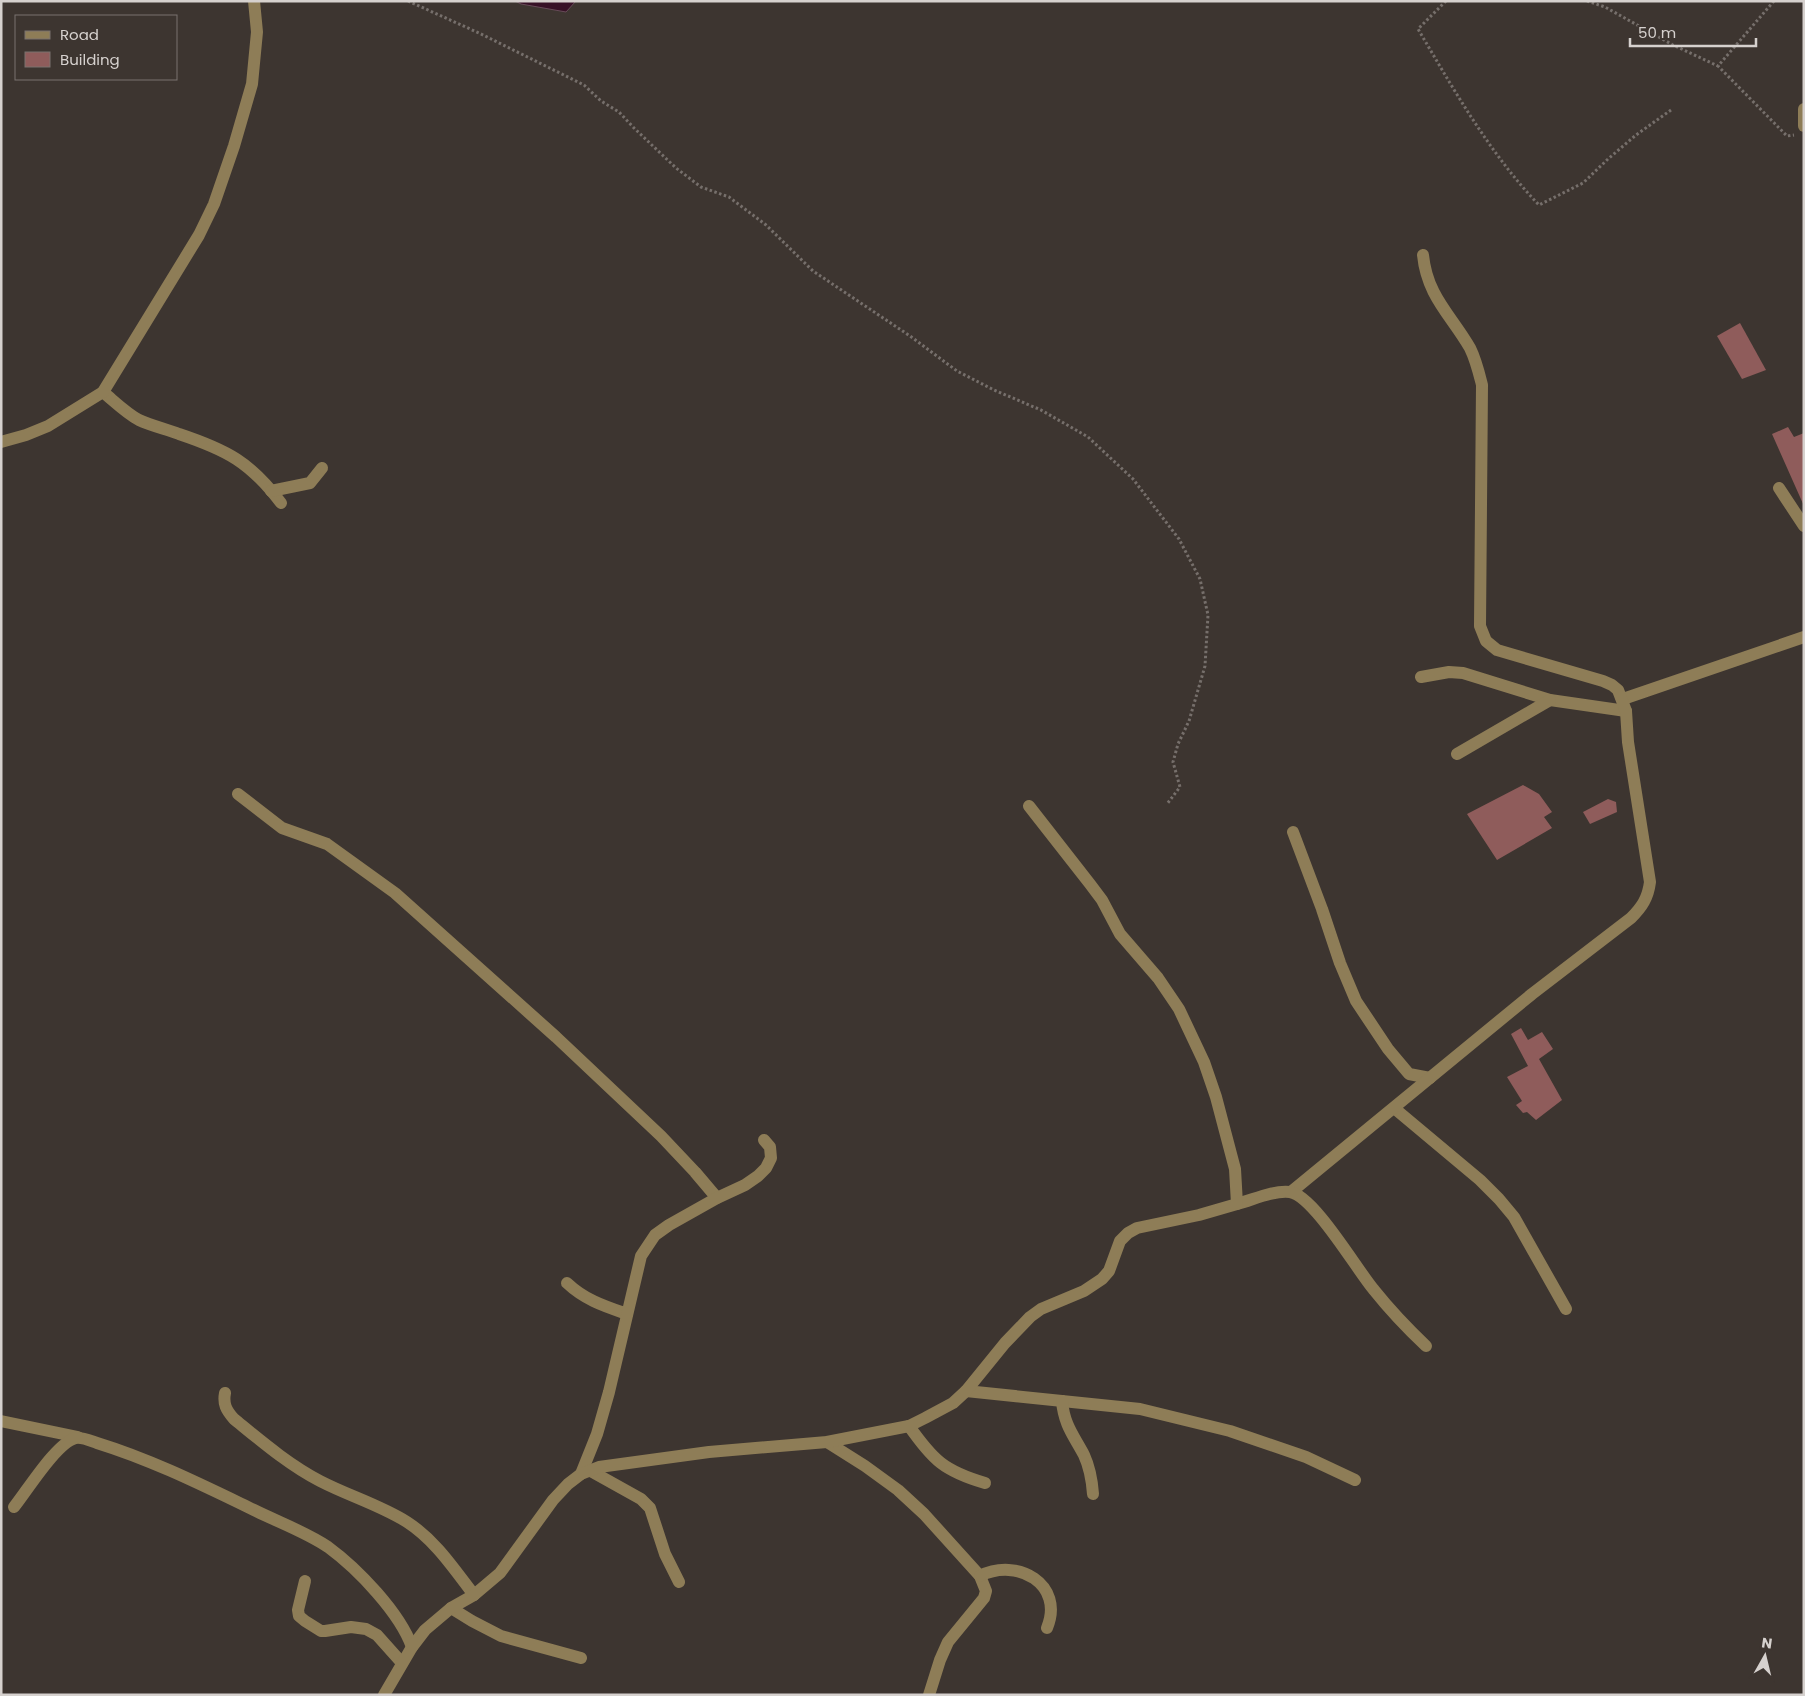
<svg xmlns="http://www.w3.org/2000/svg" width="1805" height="1696" viewBox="0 0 1805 1696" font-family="Poppins,sans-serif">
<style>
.water{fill:#371126;stroke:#674b58}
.building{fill:#8f5c5b}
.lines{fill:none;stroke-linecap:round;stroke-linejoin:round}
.path{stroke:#766f6b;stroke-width:3;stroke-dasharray:2.5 2.5;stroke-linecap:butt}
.minor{stroke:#8e7d57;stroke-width:12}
</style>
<rect width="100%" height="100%" fill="#3d3530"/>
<polygon class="water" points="515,1 576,1 566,12 521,4"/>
<g class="building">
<polygon points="1740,323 1766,370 1742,379 1717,336"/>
<polygon points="1788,427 1794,437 1804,433 1804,506 1772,434"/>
<polygon points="1523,785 1539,794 1552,812 1544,817 1552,828 1497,860 1467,814"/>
<polygon points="1608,799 1616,802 1617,812 1590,824 1583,812"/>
<polygon points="1521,1028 1528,1040 1542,1032 1553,1049 1539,1059 1562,1100 1536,1120 1527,1112 1523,1113 1516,1105 1522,1101 1507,1077 1528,1066 1511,1034"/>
</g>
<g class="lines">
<g class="path">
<polyline points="408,1 479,33 584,85 601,101 619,112 634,128 676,168 701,187 729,197 766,225 813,271 910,336 957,371 994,390 1041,410 1088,437 1133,479 1179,539 1200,579 1208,615 1205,666 1189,721 1178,744 1173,762 1180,787 1167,804"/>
<path d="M1446 1 1418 29C1454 90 1490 154 1539 205L1583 183 1608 159 1636 135 1671 110"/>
<polyline points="1587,1 1605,7 1673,45 1718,66"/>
<polyline points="1774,1 1718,66 1787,136 1794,135"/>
</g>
<g class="minor">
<polyline points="1804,109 1804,126"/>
<path d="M103 392C114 401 126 413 139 420 152 426 166 429 179 434 227 450 250 462 281 503"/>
<polyline points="1,442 26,435 48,426 103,392 199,235 214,204 234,146 252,84 257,32 254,1"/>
<polyline points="1779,488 1804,526"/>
<polyline points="271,491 310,483 322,468"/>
<polyline points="1421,677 1449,672 1463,673 1550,700 1626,711"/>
<polyline points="1623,699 1804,637"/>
<polyline points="1457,754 1550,700"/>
<polyline points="238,794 282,828 327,844 395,893 556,1037 661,1136 695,1172 717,1198"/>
<polyline points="1293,832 1322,909 1340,963 1356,1001 1388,1049 1409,1074 1430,1078"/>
<polyline points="1394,1108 1480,1180 1499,1199 1514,1217 1566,1309"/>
<path d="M1291 1192 1532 994 1631 918C1642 907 1648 898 1650 882L1628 742 1626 711 1618 690 1612 685 1603 681 1497 650 1486 641 1480 626 1482 385C1479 373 1476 360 1470 348 1451 315 1427 296 1423 255"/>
<path d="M1237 1204C1253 1200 1273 1190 1290 1192 1314 1196 1357 1270 1374 1290 1390 1310 1407 1328 1426 1346"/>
<path d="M567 1283C585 1300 604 1306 627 1314"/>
<polyline points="966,1391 1140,1409 1230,1431 1306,1457 1355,1480"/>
<path d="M225 1393C223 1404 226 1410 234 1419 261 1441 289 1465 320 1481 349 1496 380 1505 407 1522 435 1540 454 1569 474 1595"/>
<path d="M1062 1401C1064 1425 1074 1436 1084 1455 1090 1468 1092 1480 1093 1494"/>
<polyline points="1,1421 78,1437"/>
<path d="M909 1426C933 1460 944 1471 985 1483"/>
<polyline points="827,1442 865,1466 898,1490 924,1514 980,1576 986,1591 984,1598 948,1642 940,1660 929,1695"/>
<polyline points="589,1470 641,1499 650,1508 665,1554 679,1582"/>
<polyline points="581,1474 597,1434 609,1392 641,1256 655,1235 669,1225 717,1198 745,1185 758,1176 766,1168 771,1158 770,1147 764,1140"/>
<path d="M14 1507C27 1491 57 1442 76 1438 82 1437 91 1441 97 1443 152 1460 202 1485 254 1510 278 1522 306 1532 328 1547 358 1569 400 1613 412 1647"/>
<path d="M980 1576C1017 1557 1065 1584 1047 1628"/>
<polyline points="305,1581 298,1610 299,1616 305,1621 321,1631 325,1631 351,1627 366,1629 377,1635 402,1663"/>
<polyline points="451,1608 472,1621 501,1636 581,1658"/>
<polyline points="384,1695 412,1647 425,1630 451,1608 474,1595 500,1573 553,1500 568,1484 581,1474 599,1467 709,1452 827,1442 909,1426 925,1418 953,1403 966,1391 1005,1343 1030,1317 1041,1309 1084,1291 1102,1279 1109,1271 1120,1241 1128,1233 1137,1228 1199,1215 1237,1204 1235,1169 1216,1097 1204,1062 1179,1009 1158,978 1120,934 1102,900 1090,884 1029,806"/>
</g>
</g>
<rect width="1805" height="1696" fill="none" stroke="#d6d1ce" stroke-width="5"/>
<rect x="15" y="15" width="162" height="65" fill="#3d3530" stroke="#7a736f"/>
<rect x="25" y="31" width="25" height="8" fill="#8e7d57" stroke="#7a736f"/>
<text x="60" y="40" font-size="15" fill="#d6d1ce">Road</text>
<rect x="25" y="52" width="25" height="15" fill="#8f5c5b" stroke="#7a736f"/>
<text x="60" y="65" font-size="15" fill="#d6d1ce">Building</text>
<g transform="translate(1765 1656) rotate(8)" stroke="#3d3530" stroke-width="4" paint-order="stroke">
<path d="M0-4L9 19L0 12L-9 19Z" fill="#d6d1ce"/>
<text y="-8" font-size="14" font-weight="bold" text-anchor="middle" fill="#d6d1ce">N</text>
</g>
<path d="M1630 38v8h126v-8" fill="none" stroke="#d6d1ce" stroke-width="2.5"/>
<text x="1638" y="38" font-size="15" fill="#d6d1ce" stroke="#3d3530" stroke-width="4" paint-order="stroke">50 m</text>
</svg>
